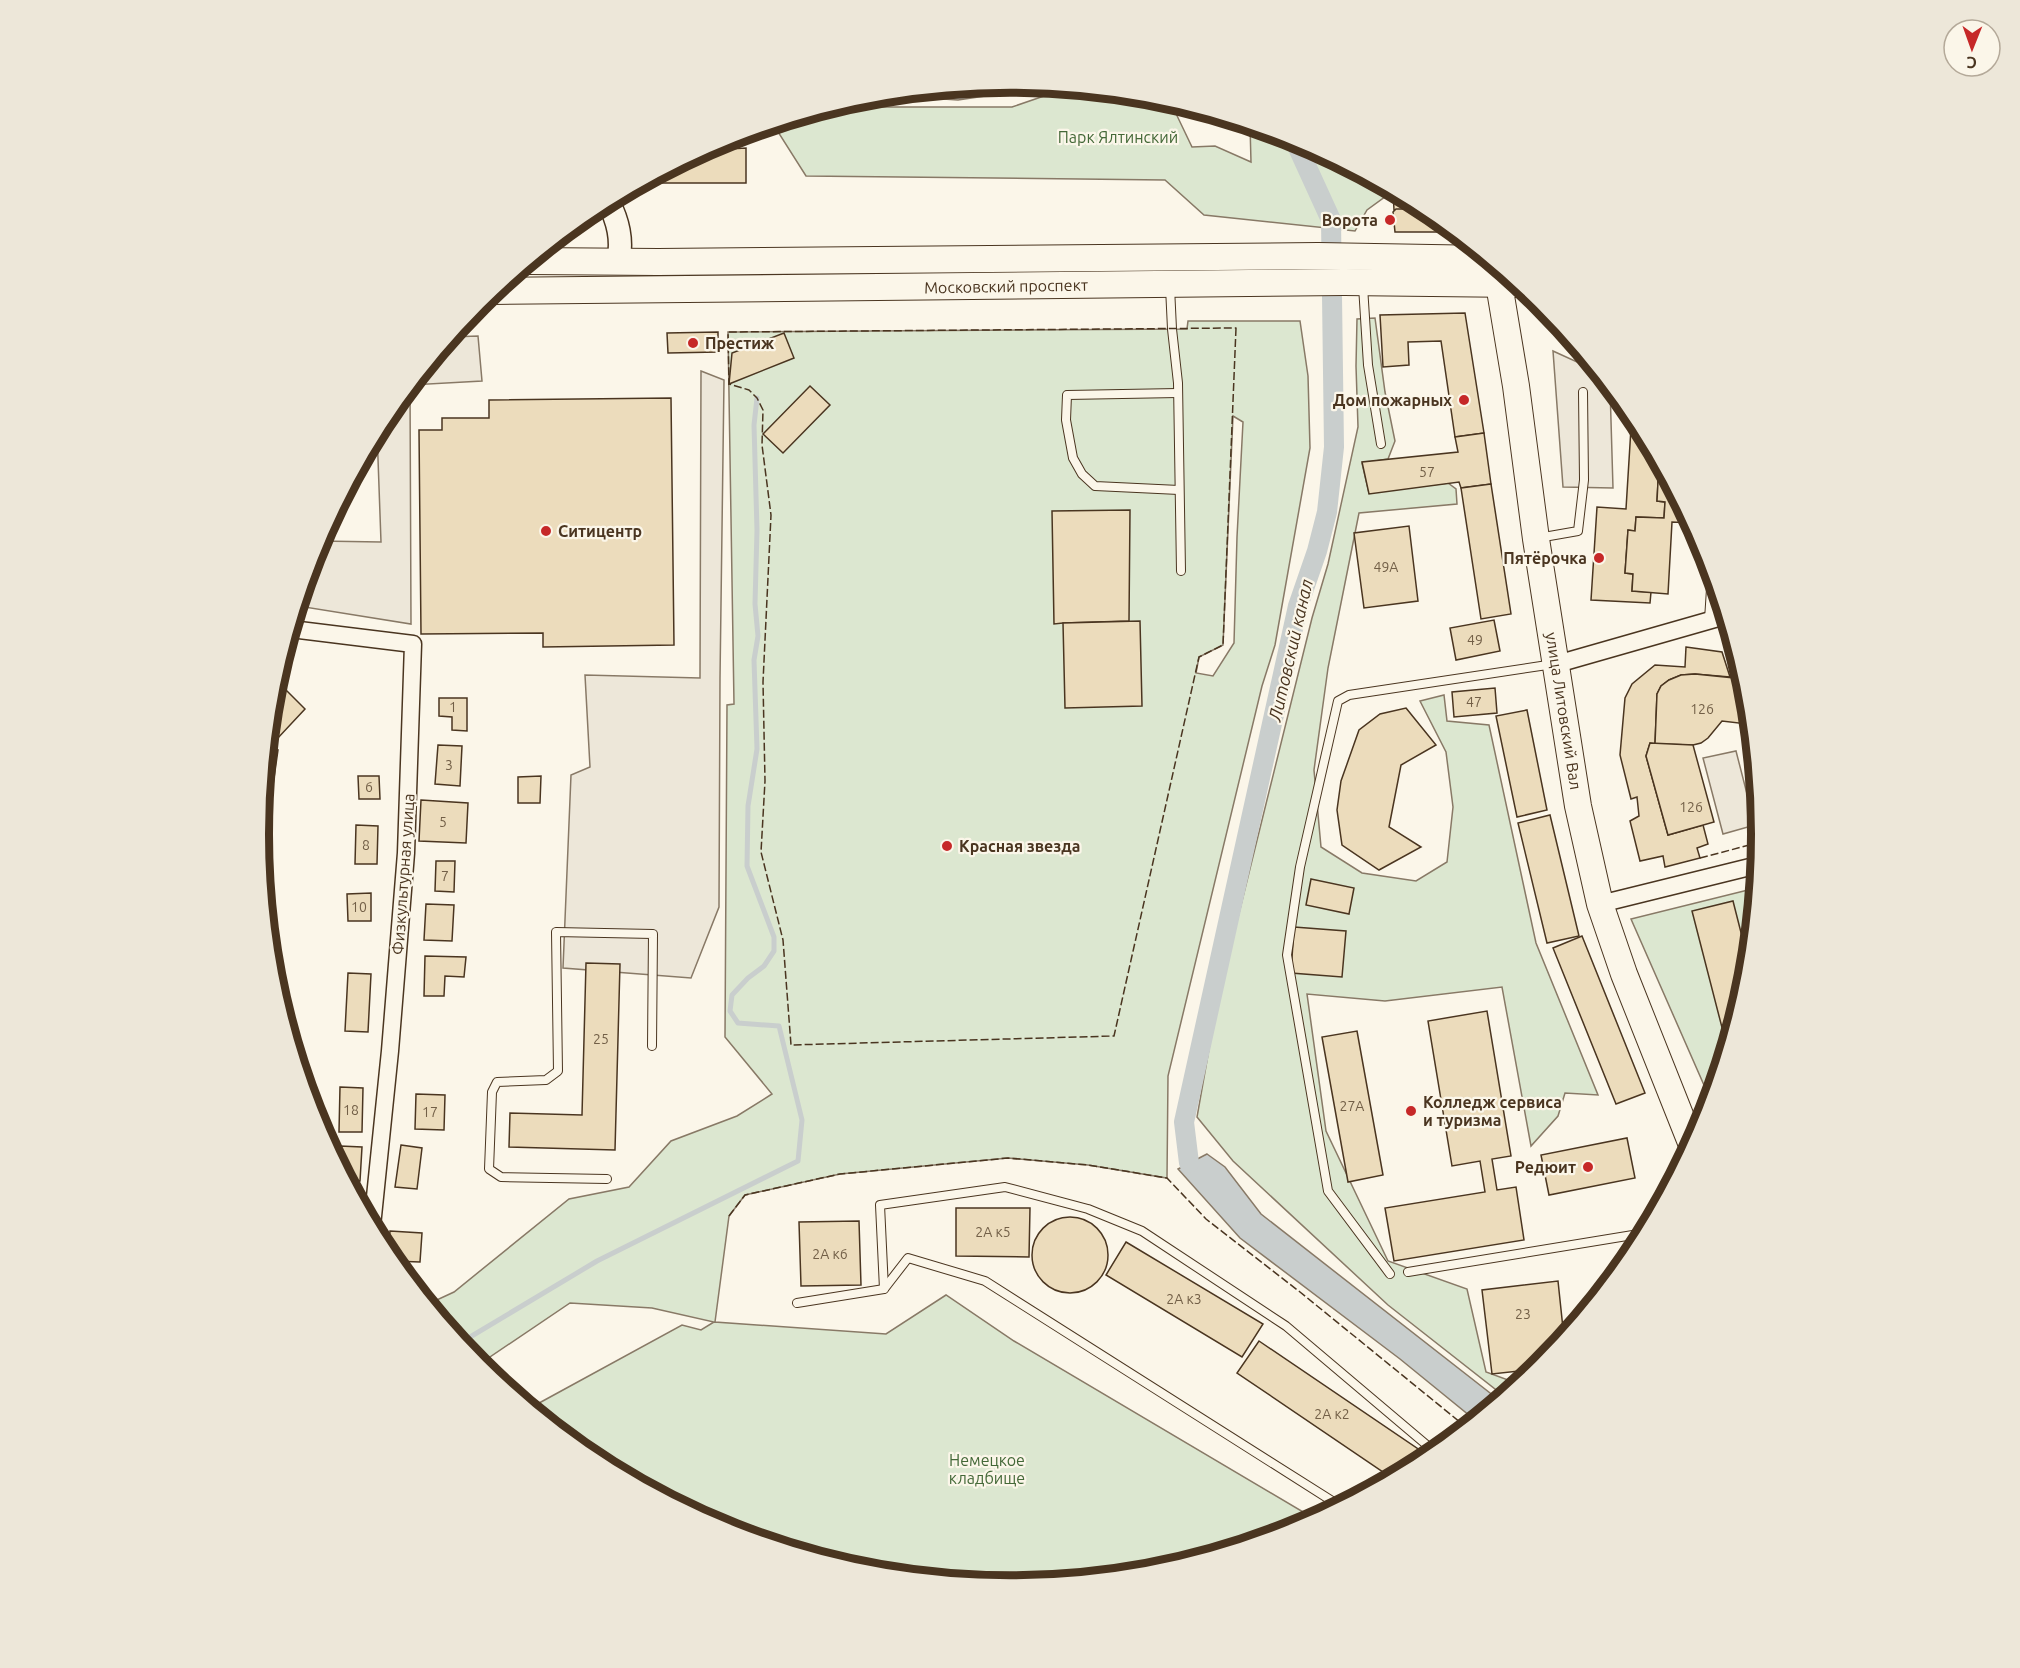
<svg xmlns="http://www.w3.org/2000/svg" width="2020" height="1668" viewBox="0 0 2020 1668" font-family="Ubuntu,sans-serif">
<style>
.green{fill:#dce7d0;stroke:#887966;stroke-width:1.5;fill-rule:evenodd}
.parking{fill:#ede7d9;stroke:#887966;stroke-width:1.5}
.water{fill:#c9cecd;stroke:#887966;stroke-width:1.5}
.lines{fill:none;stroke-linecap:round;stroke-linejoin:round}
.stream{stroke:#c9cecd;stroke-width:5}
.canal{stroke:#c9cecd;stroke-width:20}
.building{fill:#ecdcbc;stroke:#4a3520;stroke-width:1.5}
.lane-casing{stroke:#4a3520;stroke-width:10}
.street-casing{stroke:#4a3520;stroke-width:19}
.secondary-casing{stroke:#4a3520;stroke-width:25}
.primary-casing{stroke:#4a3520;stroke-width:28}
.lane{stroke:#fbf6e9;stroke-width:8}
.street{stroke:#fbf6e9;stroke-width:16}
.secondary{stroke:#fbf6e9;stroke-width:22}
.primary{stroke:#fbf6e9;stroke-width:26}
.fence{stroke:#4a3520;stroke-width:1.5;stroke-dasharray:8 3;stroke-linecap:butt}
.poi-dot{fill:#c62828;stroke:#fbf6e9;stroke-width:2}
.labels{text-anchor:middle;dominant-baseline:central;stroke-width:4.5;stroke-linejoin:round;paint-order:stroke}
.number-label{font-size:14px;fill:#725f47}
.park-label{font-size:16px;fill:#436837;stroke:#fbf6e9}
.poi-label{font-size:16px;font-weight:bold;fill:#4a3520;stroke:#fbf6e9;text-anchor:end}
.street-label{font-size:16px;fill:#4a3520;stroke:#fbf6e9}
.water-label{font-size:18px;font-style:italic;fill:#4a3520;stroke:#fbf6e9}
.rim{fill:none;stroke:#4a3520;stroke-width:8}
</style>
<rect width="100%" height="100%" fill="#fbf6e9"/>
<g class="green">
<polygon points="1102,92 1157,97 1170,101 1192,147 1215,146 1251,162 1250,125 1298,140 1386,187 1386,196 1367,210 1355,231 1204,215 1165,180 806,176 773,124 864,97 866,97 873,107 1012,107 1044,96 1102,95"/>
<polygon points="1375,318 1385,392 1395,441 1388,459 1362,463 1369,493 1448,483 1456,489 1457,504 1359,513 1328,668 1314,770 1321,847 1362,873 1416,881 1447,862 1453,807 1446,752 1420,701 1444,695 1447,721 1489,725 1536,943 1598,1095 1565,1093 1558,1116 1531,1146 1502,987 1385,1001 1307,994 1326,1131 1388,1261 1467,1289 1486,1372 1519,1384 1504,1396 1388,1305 1233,1161 1197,1117 1218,998 1312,618 1328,564 1358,427 1356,366 1357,319"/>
<path d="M1188 321H1300L1308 376 1310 448 1275 645 1262 686 1168 1076 1167 1178 1088 1165 1008 1158 840 1174 745 1195 729 1216 715 1322 886 1334 946 1295 1014 1341 1315 1519 1297 1528 1156 1571 1010 1585 863 1571 722 1528 592 1459 530 1408 682 1325 701 1330 714 1322 652 1308 570 1303 478 1365 428 1304 454 1292 569 1199 629 1187 671 1141 737 1116 772 1094 725 1037 727 705 734 704 728 332 1187 329ZM1233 416 1243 422 1237 537 1234 643 1213 676 1196 673 1199 657 1223 645Z"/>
<polygon points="1753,751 1760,815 1744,753"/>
<polygon points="1756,888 1747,981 1711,1101 1631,919"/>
</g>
<g class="parking">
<polygon points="478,336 482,381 411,385 450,337"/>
<polygon points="1553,351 1597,371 1610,387 1613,488 1563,487"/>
<polygon points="701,371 724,380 720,679 719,907 691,978 563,968 571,775 590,767 585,675 700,678"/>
<polygon points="410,386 411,624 298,606 319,541 381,542 377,431 385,416"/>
<polygon points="1736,751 1755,825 1723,834 1703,758"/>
</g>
<g class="water">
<polygon points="1010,83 1075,89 1041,88 958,100 883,95"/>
<polygon points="1207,1154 1225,1167 1261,1214 1499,1400 1475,1420 1400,1359 1240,1238 1178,1169"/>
</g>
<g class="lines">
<polyline class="stream" points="460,1343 597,1261 798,1161 802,1120 779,1026 738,1023 730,1011 732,995 748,978 764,966 774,951 774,937 747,866 748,806 757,749 754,660 758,636 755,604 757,530 754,425 757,398"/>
<polyline class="canal" points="1189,1163 1184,1122 1298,606 1317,551 1327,512 1334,447 1331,220 1294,139"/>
</g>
<g class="building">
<polygon points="731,137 730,149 746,148 746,183 641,183"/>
<polygon points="1393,191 1424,207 1424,209 1394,210"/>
<polygon points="1396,209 1428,209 1456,232 1454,237 1450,238 1445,235 1444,232 1395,232 1393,212"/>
<polygon points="1465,313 1484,433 1455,437 1441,341 1408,342 1409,365 1383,367 1380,315"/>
<polygon points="718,332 718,352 668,353 667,333"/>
<polygon points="784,333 794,358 729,384 732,353"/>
<polygon points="810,386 830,405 783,453 763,434"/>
<polygon points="671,398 674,645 543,647 543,633 421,634 419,430 442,430 442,418 489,418 489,400"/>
<polygon points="1632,412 1659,462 1657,501 1665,502 1664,518 1636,517 1635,531 1628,530 1625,573 1633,574 1632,591 1651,592 1650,603 1591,600 1597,507 1626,509"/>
<polygon points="1484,433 1491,484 1461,488 1459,482 1369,494 1362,462 1458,452 1455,437"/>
<polygon points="1659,462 1692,523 1672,522 1668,594 1632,591 1633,574 1625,573 1628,530 1635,531 1636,517 1664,518 1665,502 1657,501"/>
<polygon points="1491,484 1511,614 1481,619 1461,488"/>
<polygon points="1130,510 1129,621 1063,623 1054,624 1052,511"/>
<polygon points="1409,526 1418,601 1364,608 1354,533"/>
<polygon points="1494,620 1500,651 1456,660 1450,628"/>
<polygon points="1140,621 1142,706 1065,708 1063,623"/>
<polygon points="1686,647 1722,652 1730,677 1695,674 1681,675 1669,680 1661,686 1657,694 1655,744 1650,743 1646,756 1668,835 1703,825 1708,844 1697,848 1700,858 1665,867 1663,856 1640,861 1630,821 1639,816 1637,797 1631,799 1620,755 1625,698 1632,684 1655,665 1685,667"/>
<polygon points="1695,674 1744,679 1749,705 1747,724 1722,721 1708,738 1701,743 1693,745 1655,744 1657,694 1661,686 1669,680 1681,675"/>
<polygon points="1495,688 1497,713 1454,717 1452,692"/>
<polygon points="286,690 305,709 277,739 269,731 271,706"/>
<polygon points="439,698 467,698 467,731 452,730 452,717 439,716"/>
<polygon points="1406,708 1436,745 1401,765 1389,827 1421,847 1379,870 1342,845 1337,810 1341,781 1359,730 1380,714"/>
<polygon points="1527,710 1547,810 1517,817 1496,716"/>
<polygon points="1650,743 1693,745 1714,822 1668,835 1646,756"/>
<polygon points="438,745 462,746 460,786 435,784"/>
<polygon points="267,749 278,750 273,785 263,784"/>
<polygon points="358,776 379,776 380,799 359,799"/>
<polygon points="541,776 540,803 518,803 518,777"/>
<polygon points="421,800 468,803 466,843 419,841"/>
<polygon points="262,802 271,803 267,835 259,833"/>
<polygon points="1550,815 1579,936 1547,943 1518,823"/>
<polygon points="356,825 378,826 377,864 355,864"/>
<polygon points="436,861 455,861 454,892 435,891"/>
<polygon points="1311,879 1354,888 1349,914 1306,905"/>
<polygon points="371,893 371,921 348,921 347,894"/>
<polygon points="1733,901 1749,964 1747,981 1727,1047 1692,911"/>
<polygon points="426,904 454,905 452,941 424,940"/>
<polygon points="1294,927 1346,931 1342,977 1291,973"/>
<polygon points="1582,936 1645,1093 1616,1104 1553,948"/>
<polygon points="425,956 466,957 464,977 445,976 444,996 424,996"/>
<polygon points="586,963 620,964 615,1150 509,1147 510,1113 582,1115"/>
<polygon points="348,973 371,974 368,1032 345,1031"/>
<polygon points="1487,1011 1511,1156 1492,1159 1497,1190 1516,1187 1524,1240 1394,1261 1385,1208 1485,1192 1480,1161 1452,1166 1428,1021"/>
<polygon points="1357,1031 1383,1175 1348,1182 1322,1037"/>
<polygon points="340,1087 363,1088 362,1132 339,1132"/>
<polygon points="416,1094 445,1095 444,1130 415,1129"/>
<polygon points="1627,1138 1635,1178 1549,1195 1541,1155"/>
<polygon points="401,1145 422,1148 417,1189 395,1187"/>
<polygon points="340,1146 362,1147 360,1181 347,1180 339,1165"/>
<polygon points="956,1208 1030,1208 1029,1257 956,1256"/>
<circle cx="1070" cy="1255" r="38"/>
<polygon points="859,1221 861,1285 801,1286 799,1222"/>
<polygon points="390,1231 422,1233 420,1262 393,1261 388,1256"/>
<polygon points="1126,1242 1263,1324 1242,1357 1106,1275"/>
<polygon points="1558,1281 1564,1338 1536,1369 1492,1374 1482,1290"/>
<polygon points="1259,1341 1427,1455 1423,1461 1392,1478 1237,1373"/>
</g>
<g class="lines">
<defs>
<g id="lane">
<polyline points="1363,286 1368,365 1381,444"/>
<polyline points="1170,287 1172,329 1178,383 1181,571"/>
<polyline points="1178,393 1067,395 1066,420 1073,458 1082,474 1095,486 1179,490"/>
<polyline points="1538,538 1578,531 1584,480 1583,392"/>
<polyline points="1709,620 1712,573"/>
<polyline points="607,1179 501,1177 489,1169 492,1092 497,1082 546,1080 558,1071 556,932 653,934 652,1046"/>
<polyline points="1408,1272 1645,1233"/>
<polyline points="1390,1274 1328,1191 1287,955 1300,867 1338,701 1349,695 1554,664"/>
<polyline points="884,1289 880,1205 1005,1187 1088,1209 1142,1231 1286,1326 1435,1452"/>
<polyline points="797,1303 884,1289 908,1258 985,1281 1340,1506"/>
</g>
<g id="street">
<polyline points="291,629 413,644 406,853 390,1051 372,1226"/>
<polyline points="1557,664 1725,616"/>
<polyline points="1600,904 1758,865"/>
</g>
<path id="secondary" d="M608 201C618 221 623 240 618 262"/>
<g id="primary">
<polyline points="529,261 658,262 1318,256 1488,259"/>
<polyline points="1494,268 1499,284 1516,386 1536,539 1578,806 1600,904 1624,974 1692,1145"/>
<polyline points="493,291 1344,282 1519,284"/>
</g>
</defs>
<use href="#lane" class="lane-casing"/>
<use href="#street" class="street-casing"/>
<use href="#secondary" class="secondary-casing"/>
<use href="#primary" class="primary-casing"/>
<use href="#lane" class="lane"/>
<use href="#street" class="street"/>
<use href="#secondary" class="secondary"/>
<use href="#primary" class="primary"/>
<g class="fence">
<polygon points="1236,328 1223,645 1199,657 1114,1036 791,1045 783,940 761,852 765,781 763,682 771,515 762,445 763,410 757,398 749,390 729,384 728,332"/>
<polyline points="1700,858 1761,842"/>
<polyline points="729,1216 745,1195 840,1174 1008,1158 1088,1165 1167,1178 1206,1219 1300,1292 1466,1427"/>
</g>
</g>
<g class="poi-dot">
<circle cx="1390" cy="220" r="6"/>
<circle cx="693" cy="343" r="6"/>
<circle cx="1464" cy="400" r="6"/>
<circle cx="546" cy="531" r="6"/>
<circle cx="1599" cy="558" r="6"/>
<circle cx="947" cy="846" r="6"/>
<circle cx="1411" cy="1111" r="6"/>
<circle cx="1588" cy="1167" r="6"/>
</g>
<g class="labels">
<g class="number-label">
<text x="1427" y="472">57</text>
<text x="1386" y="567">49А</text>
<text x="1475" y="640">49</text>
<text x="1474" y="702">47</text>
<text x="453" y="707">1</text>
<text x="1702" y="709">126</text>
<text x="449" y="765">3</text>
<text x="369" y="787">6</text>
<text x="1691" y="807">126</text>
<text x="443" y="822">5</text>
<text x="366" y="845">8</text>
<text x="445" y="876">7</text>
<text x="359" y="907">10</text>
<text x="601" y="1039">25</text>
<text x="1352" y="1106">27А</text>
<text x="351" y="1110">18</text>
<text x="430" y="1112">17</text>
<text x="993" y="1232">2А к5</text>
<text x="830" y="1254">2А к6</text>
<text x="1184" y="1299">2А к3</text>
<text x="1523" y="1314">23</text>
<text x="1332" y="1414">2А к2</text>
</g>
<g class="park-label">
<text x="1118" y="137">Парк Ялтинский</text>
<text x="987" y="1460">Немецкое<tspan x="987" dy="18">кладбище</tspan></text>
</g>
<g class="poi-label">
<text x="1378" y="220">Ворота</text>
<text x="705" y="343" text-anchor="start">Престиж</text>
<text x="1452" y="400">Дом пожарных</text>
<text x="558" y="531" text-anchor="start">Ситицентр</text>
<text x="1587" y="558">Пятёрочка</text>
<text x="959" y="846" text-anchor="start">Красная звезда</text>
<text x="1423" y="1102" text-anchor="start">Колледж сервиса<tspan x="1423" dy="18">и туризма</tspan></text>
<text x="1576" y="1167">Редюит</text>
</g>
<g class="street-label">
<text transform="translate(1006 286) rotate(-1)">Московский проспект</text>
<text transform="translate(1564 711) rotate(81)">улица Литовский Вал</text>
<text transform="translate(403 874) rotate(-86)">Физкультурная улица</text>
</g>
<g class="water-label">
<text transform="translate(1290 650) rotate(-77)">Литовский канал</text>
</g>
</g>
<path d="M0 0H2020V1668H0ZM269 834a741 741 0 1 1 1482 0a741 741 0 1 1-1482 0Z" fill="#ede7d9" fill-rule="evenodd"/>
<path class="rim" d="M269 834a741 741 0 1 1 1482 0a741 741 0 1 1-1482 0Z"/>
<g transform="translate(1972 48) rotate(181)"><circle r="28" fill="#fbf6e9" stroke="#b4a999" stroke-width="1.5"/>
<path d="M0-4.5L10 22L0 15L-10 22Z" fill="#c62828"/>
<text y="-9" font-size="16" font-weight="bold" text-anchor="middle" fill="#4a3520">С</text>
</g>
</svg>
